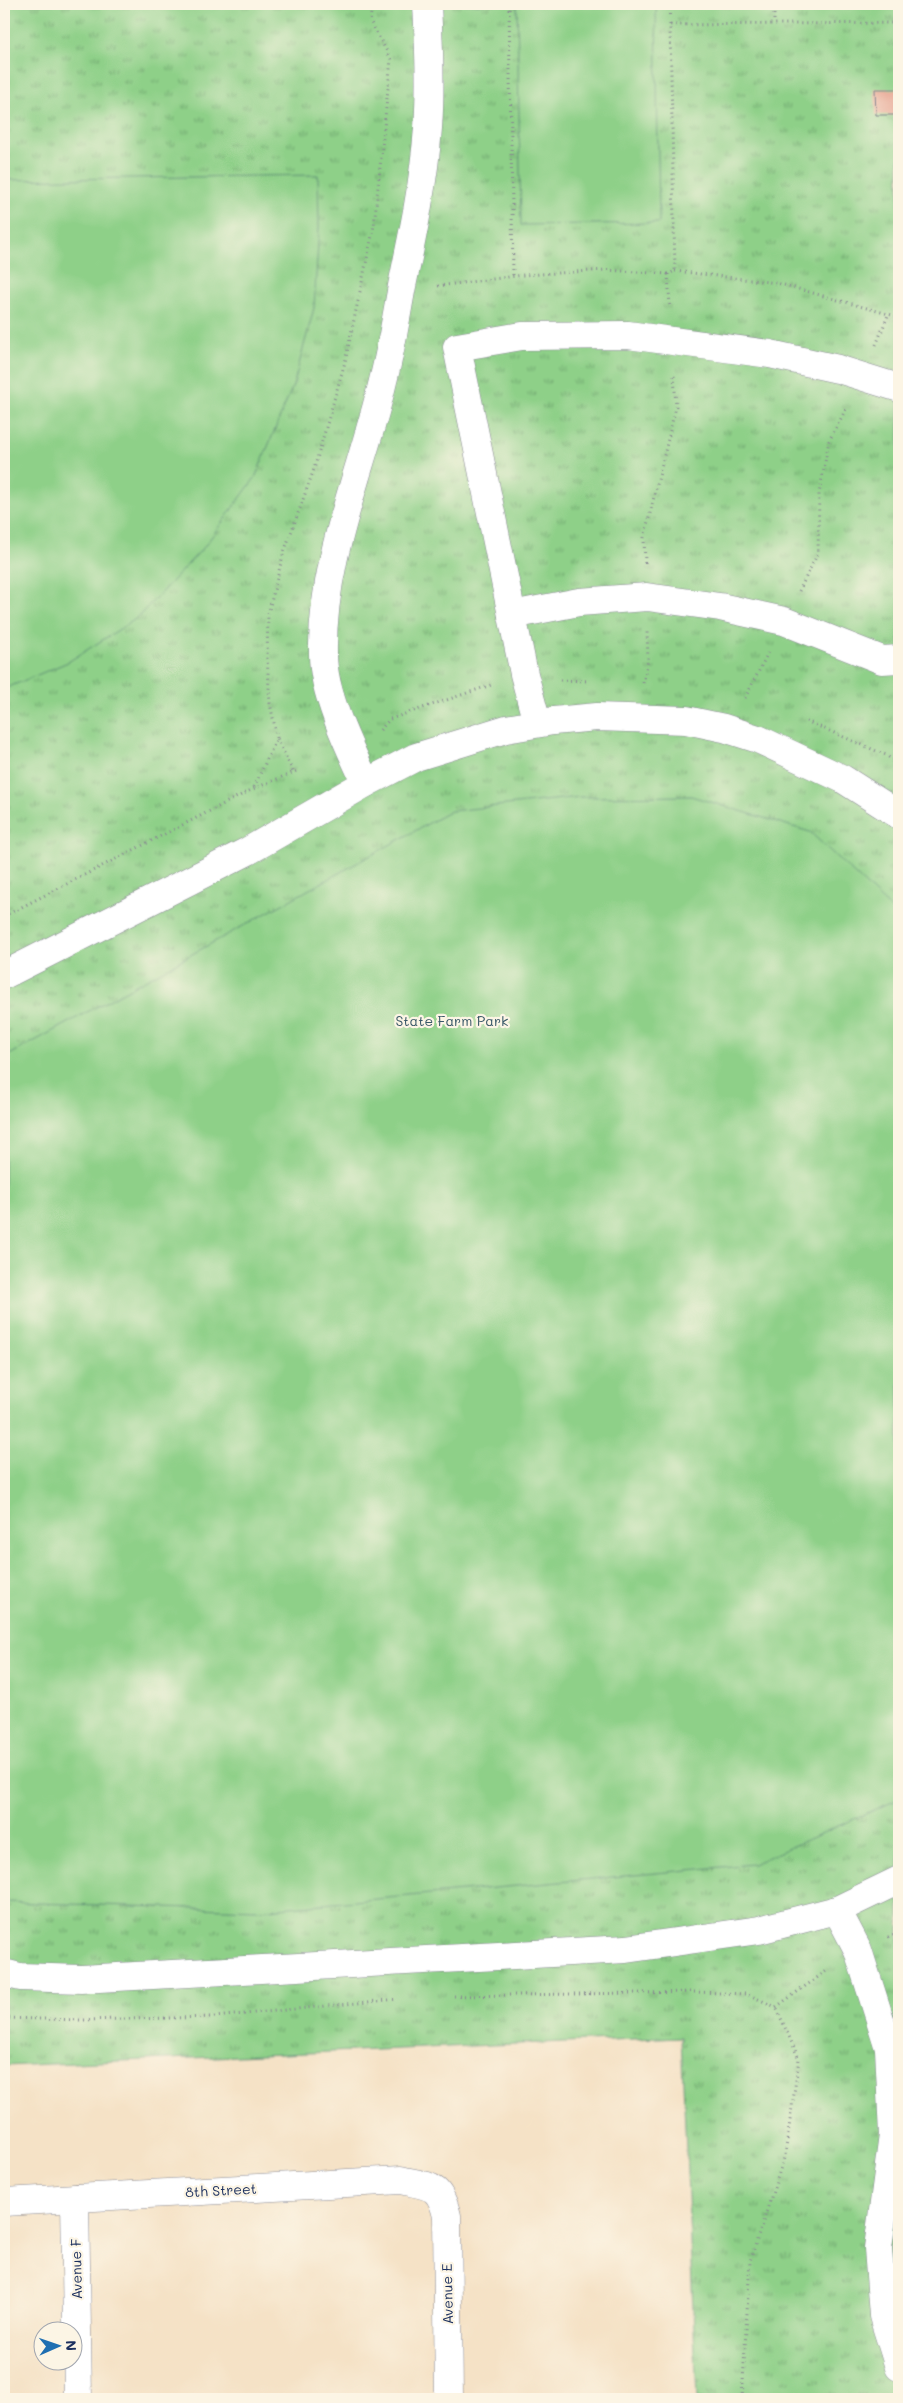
<svg xmlns="http://www.w3.org/2000/svg" width="903" height="2403" viewBox="0 0 903 2403" font-family="Mali,sans-serif">
<style>
.grass{fill:url(#grass-tufts);stroke:#548073}
.pitch{fill:#8ed088;stroke:#548073}
.building{fill:#e49e8b}
.lines{fill:none;stroke-linecap:round;stroke-linejoin:round}
.minor-casing{stroke:#888892;stroke-width:29}
.path{stroke:#888892;stroke-width:3;stroke-dasharray:1 4;stroke-linecap:butt}
.minor{stroke:#fff;stroke-width:28}
.labels{text-anchor:middle;dominant-baseline:central;stroke-width:4.5;stroke-linejoin:round;paint-order:stroke}
.park-label{font-size:14px;fill:#385768;stroke:#fcf5e5}
.street-label{font-size:14px;fill:#1b2f5e;stroke:#fcf5e5}
</style>
<defs>
<pattern id="grass-tufts" width="24" height="20" patternUnits="userSpaceOnUse" patternTransform="scale(1.25)"><rect width="24" height="20" fill="#8ed088"/><path d="M3 7l-1-3M5 7V3M7 7l1-3M15 17l-1-3M17 17v-4M19 17l1-3" fill="none" stroke="#73a972"/></pattern>
</defs>
<rect width="100%" height="100%" fill="#fcf5e5"/>
<filter id="ink" filterUnits="userSpaceOnUse"><feTurbulence type="fractalNoise" baseFrequency=".02" numOctaves="2"/><feDisplacementMap in="SourceGraphic" scale="10" xChannelSelector="R" yChannelSelector="G"/><feConvolveMatrix kernelMatrix="1 2 1 2 8 2 1 2 1" color-interpolation-filters="sRGB"/></filter>
<filter id="wash" filterUnits="userSpaceOnUse"><feTurbulence type="fractalNoise" baseFrequency=".0096" numOctaves="4" result="noise"/><feDisplacementMap in="SourceGraphic" scale="20" xChannelSelector="R" yChannelSelector="G"/><feGaussianBlur stdDeviation="1.12" result="paint"/><feColorMatrix in="noise" values="0 0 0 0 0 0 0 0 0 0 0 0 0 0 0 0 0 1.4 0 .05"/><feComposite in="paint" operator="in"/></filter>
<g filter="url(#wash)">
<rect width="100%" height="100%" fill="#f5e2c6"/>
<polygon class="grass" points="4,4 899,4 899,2399 697,2399 681,2037 4,2066"/>
<g class="pitch">
<polygon points="517,4 656,4 659,223 521,225"/>
<polygon points="318,175 319,227 314,308 294,383 255,478 204,547 137,618 68,662 4,689 4,180"/>
<polygon points="691,796 810,832 899,916 899,1799 753,1864 258,1910 4,1902 4,1058 451,811 580,797"/>
</g>
<g id="blocks">
<polygon class="building" points="875,89 899,89 899,115 876,115"/>
</g>
</g>
<g filter="url(#ink)">
<use href="#blocks" fill-opacity="0" stroke="#888892" stroke-width="1"/>
<g class="lines">
<defs>
<g id="minor">
<polyline points="512,615 579,602 647,597 720,607 784,621 882,660 899,659"/>
<polyline points="537,723 524,674 457,347 522,336 628,335 770,354 838,369 899,388"/>
<path d="M366 783C349 747 323 694 323 654 321 560 362 471 383 381 391 350 396 318 402 286 413 234 424 182 428 128 431 87 429 45 427 4"/>
<polyline points="4,975 248,851 366,783 416,757 506,729 553,721 597,717 686,720 724,728 758,739 843,779 899,815"/>
<polyline points="837,1910 858,1950 889,2048 893,2135 878,2248 883,2316 899,2367"/>
<polyline points="4,1973 20,1977 81,1979 626,1949 759,1930 837,1910 899,1880"/>
<polyline points="75,2198 78,2399"/>
<path d="M4 2202 401 2180C430 2187 439 2183 447 2216L449 2399"/>
</g>
</defs>
<use href="#minor" class="minor-casing"/>
<g class="path">
<polyline points="509,4 513,276"/>
<polyline points="669,4 670,25"/>
<polyline points="774,4 774,24"/>
<polyline points="675,271 777,283 899,317"/>
<polyline points="668,274 670,306"/>
<polyline points="438,286 524,275 607,270 668,274 675,271 670,25 899,23"/>
<polyline points="876,345 889,313"/>
<polyline points="645,563 644,538 676,406 674,375"/>
<polyline points="799,591 818,553 819,494 829,441 847,407"/>
<polyline points="560,680 589,681"/>
<polyline points="643,683 648,660 647,631"/>
<polyline points="745,698 768,653"/>
<polyline points="806,721 886,755 899,765"/>
<polyline points="380,730 390,719 491,685"/>
<polyline points="277,738 270,703 267,658 268,614 283,555 314,469 345,362 374,226 391,59 370,21 372,4"/>
<polyline points="254,787 277,738 293,772"/>
<polyline points="4,916 253,789 299,770"/>
<polyline points="888,1937 899,1932"/>
<polyline points="454,1996 695,1992 747,1994 776,2007 828,1970"/>
<polyline points="4,2018 80,2020 214,2017 398,1999"/>
<polyline points="742,2399 750,2261 785,2155 799,2059 776,2007"/>
</g>
<use href="#minor" class="minor"/>
</g>
</g>
<g class="labels">
<g class="park-label">
<text x="452" y="1020">State Farm Park</text>
</g>
<g class="street-label">
<text transform="translate(221 2190) rotate(-3)">8th Street</text>
<text transform="translate(76 2269) rotate(-91)">Avenue F</text>
<text transform="translate(447 2294) rotate(-91)">Avenue E</text>
</g>
</g>
<rect width="903" height="2403" fill="none" stroke="#fcf5e5" stroke-width="20"/>
<g transform="translate(58 2346) rotate(88)"><circle r="24" fill="#fcf5e5" stroke="#a2a6af"/>
<path d="M0-4L9 19L0 12L-9 19Z" fill="#1f6fb2"/>
<text y="-8" font-size="14" font-weight="bold" text-anchor="middle" fill="#1b2f5e">N</text>
</g>
</svg>
